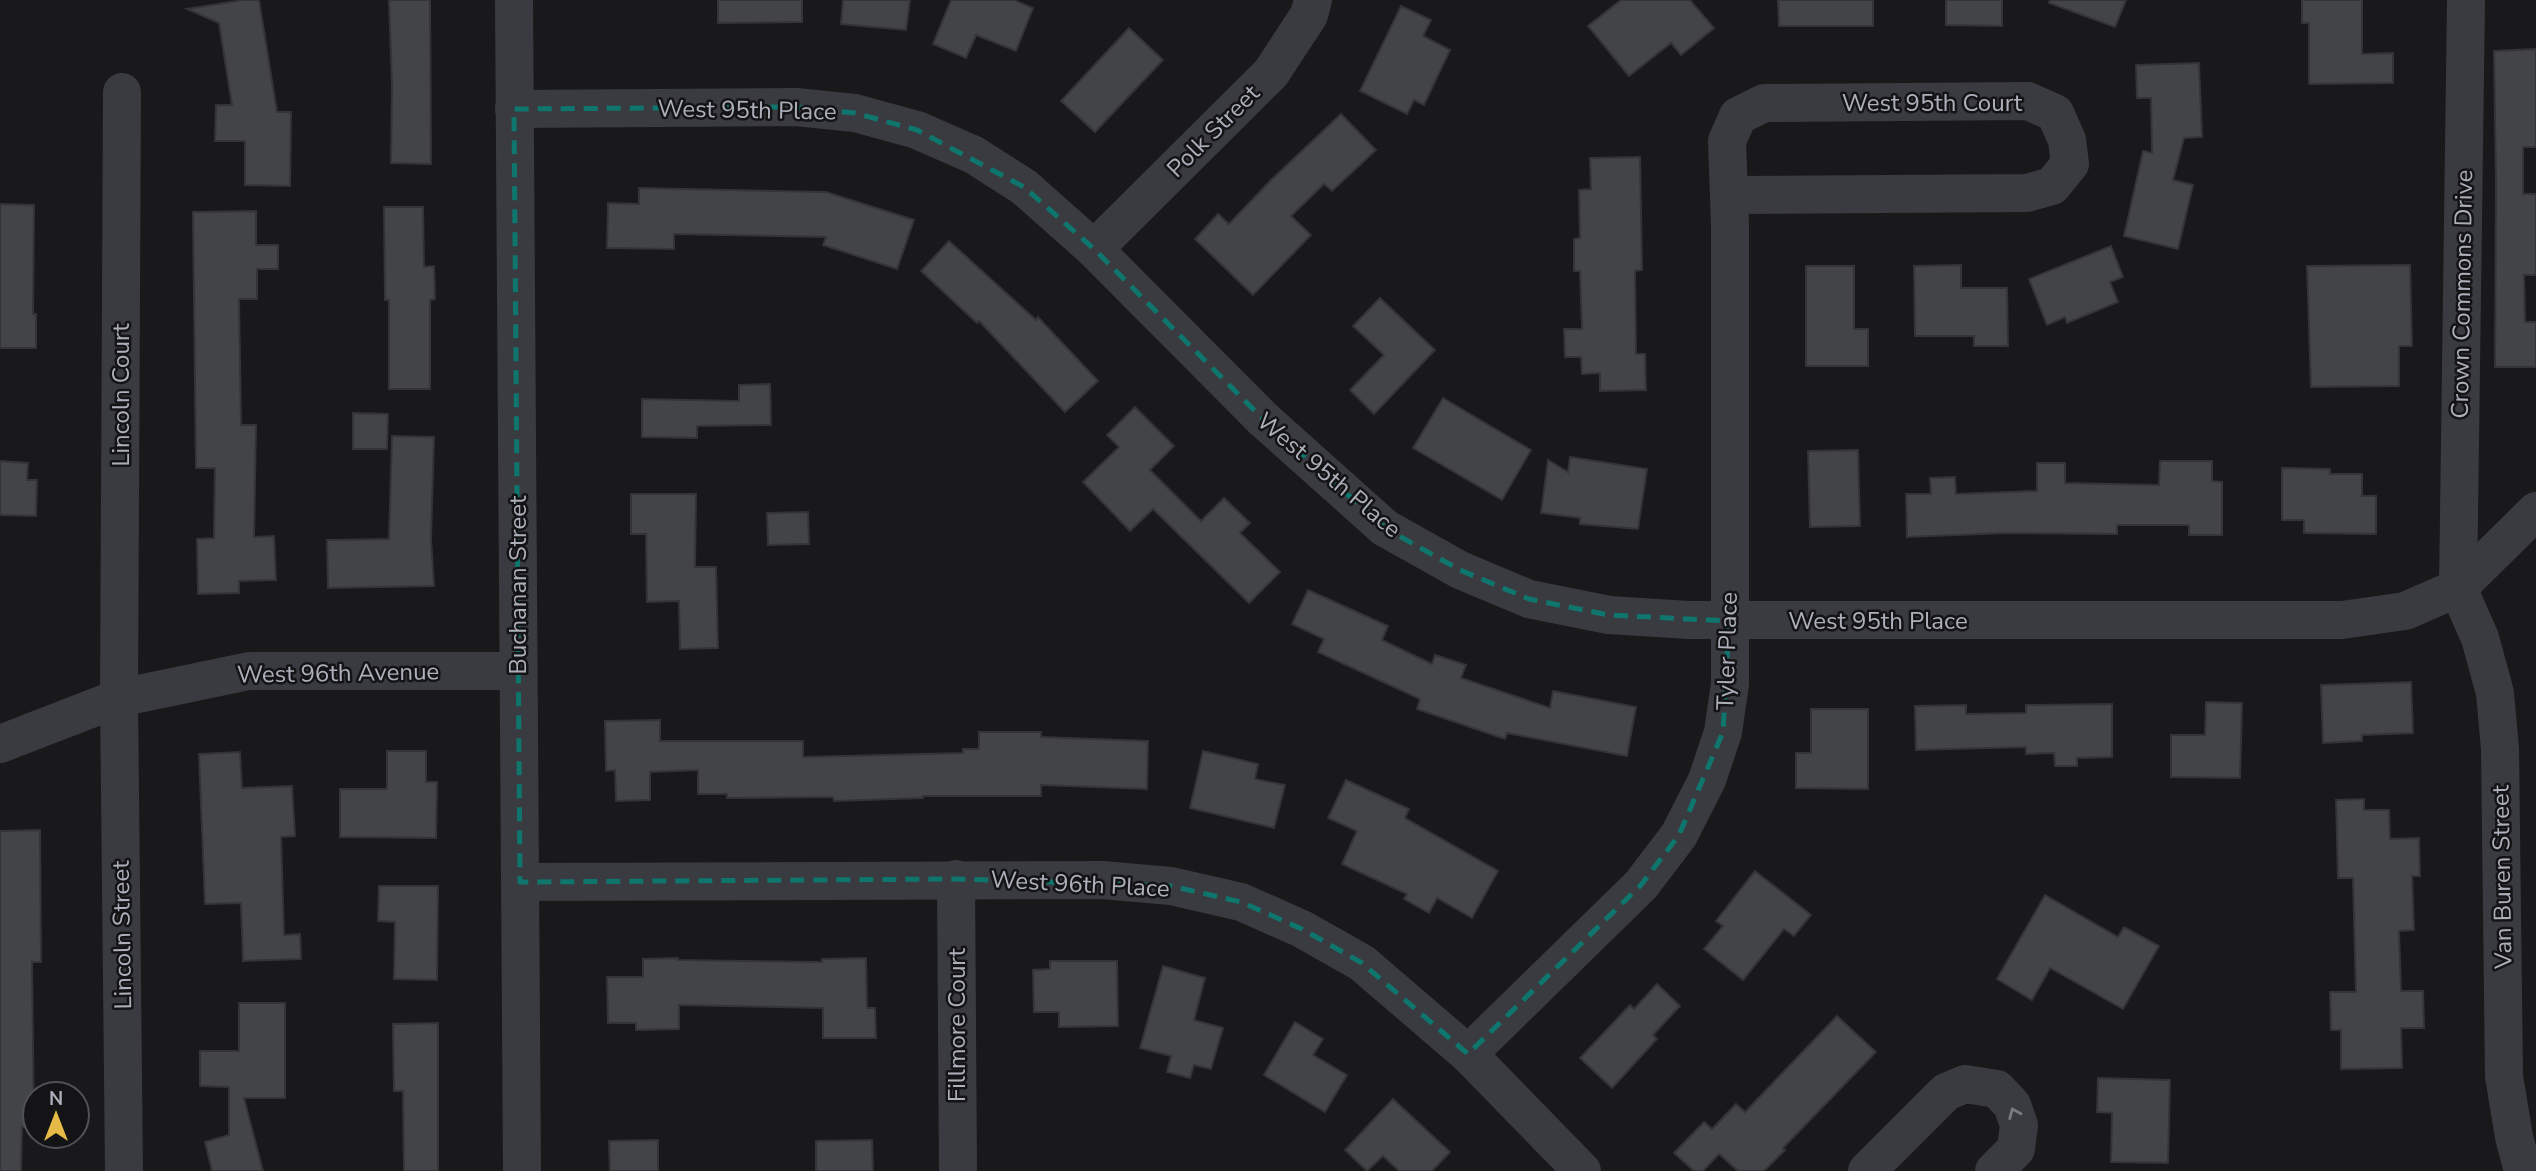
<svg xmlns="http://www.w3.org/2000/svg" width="2536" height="1171" viewBox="0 0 2536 1171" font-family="'Nunito Sans',sans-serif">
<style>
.building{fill:#434448;stroke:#343337;stroke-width:2}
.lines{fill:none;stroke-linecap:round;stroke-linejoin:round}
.minor{stroke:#3a3b40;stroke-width:38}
.oneway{stroke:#797b83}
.marked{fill:none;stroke:#0f766e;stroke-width:5;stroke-dasharray:14 9;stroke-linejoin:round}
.labels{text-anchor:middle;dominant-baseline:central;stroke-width:5;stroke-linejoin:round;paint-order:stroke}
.street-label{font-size:24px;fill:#adb0ba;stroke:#141416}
</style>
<rect width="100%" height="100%" fill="#19191b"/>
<g class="building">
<polygon points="243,0 259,0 277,112 291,112 290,186 245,185 245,141 215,141 216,105 232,105 219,23 187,9"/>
<polygon points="389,0 430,0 431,164 391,163 392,84"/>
<polygon points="718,0 802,0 802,22 718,23"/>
<polygon points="843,0 910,0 906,30 841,24"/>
<polygon points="951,0 1014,0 1033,8 1016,51 976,35 966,58 933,44"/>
<polygon points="1621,0 1690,0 1714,28 1681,55 1671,43 1629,76 1588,26"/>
<polygon points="1778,0 1873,0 1873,26 1779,26"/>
<polygon points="1946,0 2002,0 2002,26 1946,25"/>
<polygon points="2050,0 2126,0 2115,27 2049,3"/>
<polygon points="2302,0 2362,0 2362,54 2393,53 2393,83 2309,84 2309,23 2302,23"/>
<polygon points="1401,6 1431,20 1423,36 1450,50 1424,105 1414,100 1407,114 1360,91"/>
<polygon points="1129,28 1163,60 1095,132 1061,101"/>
<polygon points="2536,49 2536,147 2523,147 2523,194 2536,194 2536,275 2524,275 2525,322 2536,322 2536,367 2495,367 2496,184 2494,51"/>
<polygon points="2199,63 2202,137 2184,138 2173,180 2193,185 2178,249 2124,236 2143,151 2152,153 2151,98 2137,98 2136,65"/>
<polygon points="1341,114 1376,150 1332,191 1324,184 1291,216 1311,235 1253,295 1195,239 1218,214 1229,224 1271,180"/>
<polygon points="1640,157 1642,270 1635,271 1636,354 1645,354 1646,390 1600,391 1600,373 1582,374 1581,357 1565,357 1564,329 1582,329 1580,271 1574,271 1574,239 1580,238 1579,190 1591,189 1590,158"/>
<polygon points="639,188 826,192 914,220 897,269 823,245 826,237 674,234 674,249 607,248 608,203 639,204"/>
<polygon points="0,204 34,205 33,314 36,314 36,348 0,348"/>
<polygon points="384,207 423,207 424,267 434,266 435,299 430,300 430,389 389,389 389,300 385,300"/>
<polygon points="256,211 256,245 278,245 278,269 257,269 257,299 239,299 241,425 256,425 254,537 274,536 276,580 239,581 239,593 198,594 197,539 214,538 215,468 196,468 193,212"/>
<polygon points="949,241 1036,320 1038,317 1098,381 1065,412 979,321 977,323 921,271"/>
<polygon points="2111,246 2123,277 2110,282 2118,302 2067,323 2065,317 2047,325 2029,279"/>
<polygon points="1961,265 1961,288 2007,288 2008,346 1974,346 1974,336 1915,336 1914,266"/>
<polygon points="2410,265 2412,346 2399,346 2399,386 2311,387 2307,266"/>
<polygon points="1806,266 1854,266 1854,329 1868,329 1868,366 1806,366"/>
<polygon points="1380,298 1435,350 1374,414 1350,390 1384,355 1353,326"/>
<polygon points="770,384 771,425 697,426 697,438 642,437 642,399 739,401 739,385"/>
<polygon points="1443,398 1531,450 1502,500 1413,448"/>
<polygon points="1135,407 1174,446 1150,470 1201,521 1224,498 1250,523 1240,533 1280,572 1249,603 1153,509 1130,531 1083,482 1119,447 1107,435"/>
<polygon points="353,413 388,414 387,449 353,449"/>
<polygon points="392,436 434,437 431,539 434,586 328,588 327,540 389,539"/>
<polygon points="1858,450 1860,526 1810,527 1808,451"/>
<polygon points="1570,457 1647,469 1638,529 1580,524 1580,518 1541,513 1548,460 1568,472"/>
<polygon points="0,461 28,463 27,480 37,480 36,516 0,515"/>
<polygon points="2160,461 2212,461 2212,481 2222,482 2222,535 2189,535 2189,525 2117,525 2117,534 2005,533 1907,537 1906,494 1931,494 1930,478 1955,477 1956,494 2037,491 2037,463 2065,463 2065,483 2159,485"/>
<polygon points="2282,468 2330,469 2330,474 2362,474 2362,496 2376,496 2376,534 2304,533 2304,520 2282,520"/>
<polygon points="631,494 696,494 695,567 716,567 718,648 680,649 679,601 647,602 646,534 631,534"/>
<polygon points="808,512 809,544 768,545 767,513"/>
<polygon points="1308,590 1388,626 1382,640 1432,664 1435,655 1466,665 1461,678 1550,708 1553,691 1636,707 1627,756 1507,733 1505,739 1417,709 1420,699 1318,652 1324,639 1292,624"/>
<polygon points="2411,682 2413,733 2362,735 2362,741 2323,743 2321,685"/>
<polygon points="2206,702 2242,703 2240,778 2171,777 2171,735 2205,735"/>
<polygon points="2112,704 2112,757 2077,758 2077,766 2055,766 2054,753 2026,754 2026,747 1916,750 1915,706 1966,705 1966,714 2026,713 2026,705"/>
<polygon points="1811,709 1868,709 1868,789 1796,788 1796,753 1811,753"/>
<polygon points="660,720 660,741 803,741 803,757 963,753 963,749 979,749 979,732 1041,732 1041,737 1148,741 1147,789 1041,785 1041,796 923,796 923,798 834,801 833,797 727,798 727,794 698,794 698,770 650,772 650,800 616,801 615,770 606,771 605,721"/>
<polygon points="387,751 426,751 426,782 437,782 436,838 340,837 340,789 387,789"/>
<polygon points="1203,751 1258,764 1255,779 1285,785 1274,828 1190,808"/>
<polygon points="240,752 242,788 292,786 295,836 281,837 284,935 300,934 301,959 243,961 241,903 205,904 199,754"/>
<polygon points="1346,780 1409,809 1405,818 1498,871 1472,918 1437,898 1429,913 1404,899 1407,894 1342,864 1357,831 1328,818"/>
<polygon points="2364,799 2364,810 2389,810 2390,839 2419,838 2420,876 2412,876 2414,930 2399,931 2401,991 2423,991 2424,1028 2401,1028 2402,1068 2341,1069 2341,1030 2331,1030 2330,992 2356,992 2353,878 2338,878 2336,800"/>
<polygon points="40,830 41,962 32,962 34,1127 22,1127 21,1171 0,1171 0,831"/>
<polygon points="1755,871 1811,915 1794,936 1784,929 1743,980 1704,949 1723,926 1716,921"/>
<polygon points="379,886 438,886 437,980 394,979 395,922 378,921"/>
<polygon points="2045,895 2118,937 2124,927 2159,946 2123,1009 2050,968 2032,1000 1997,979"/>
<polygon points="678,958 678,960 822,962 822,959 866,958 867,1008 875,1008 876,1038 823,1038 823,1008 679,1005 679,1029 636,1030 636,1023 608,1023 607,977 643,977 643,959"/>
<polygon points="1050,961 1117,961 1118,1026 1059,1027 1059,1012 1034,1012 1033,970 1050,969"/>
<polygon points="1163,966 1205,978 1194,1020 1223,1028 1211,1069 1194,1065 1190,1078 1167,1072 1171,1056 1140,1048"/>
<polygon points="1657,984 1680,1006 1653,1035 1657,1039 1612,1088 1580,1058 1630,1005 1634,1009"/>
<polygon points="239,1003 285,1003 285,1098 244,1098 263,1171 212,1171 205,1142 229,1135 229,1087 200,1086 200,1051 239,1051"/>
<polygon points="1837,1016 1876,1052 1783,1148 1785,1150 1764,1171 1738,1171 1719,1154 1703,1171 1694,1171 1674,1153 1704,1122 1712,1129 1736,1104 1745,1112"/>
<polygon points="1295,1022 1323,1039 1313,1055 1347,1075 1325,1112 1264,1075"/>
<polygon points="438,1023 438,1171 404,1171 403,1091 394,1091 393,1024"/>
<polygon points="2098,1078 2170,1080 2168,1163 2111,1162 2112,1113 2097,1112"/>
<polygon points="1393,1099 1450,1152 1432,1171 1399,1171 1383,1156 1367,1171 1345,1150"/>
<polygon points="658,1140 658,1171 610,1171 609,1141"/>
<polygon points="872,1140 873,1171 816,1171 816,1141"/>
</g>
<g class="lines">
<g class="minor">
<polyline points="514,0 522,1171"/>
<polyline points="2466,0 2458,588 2480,638 2495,693 2500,749 2504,1076 2514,1137 2523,1171"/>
<polyline points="122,92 119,698 124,1171"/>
<polyline points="514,109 796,107 855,113 917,130 974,155 1024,187 1094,249 1263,419 1385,528 1460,570 1529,599 1609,615 1689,620 2342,620 2405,611 2458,588 2536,511"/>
<polyline points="1094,249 1271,73 1309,15 1313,0"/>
<polyline points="0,744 119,698 249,671 518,671"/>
<polyline points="956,879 958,1171"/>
<polyline points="520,882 1102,880 1171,886 1241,902 1302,929 1362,963 1468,1054 1582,1171"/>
<polyline points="1468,1054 1641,885 1679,835 1707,780 1723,732 1730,684 1730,225 1727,141 1738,116 1764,103 2028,101 2055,113 2067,140 2070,164 2052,186 2027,193 1730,195"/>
<polyline points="1867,1171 1946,1092 1965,1084 1997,1089 2012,1105 2019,1125 2016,1149 1994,1171"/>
</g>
</g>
<defs><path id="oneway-chevron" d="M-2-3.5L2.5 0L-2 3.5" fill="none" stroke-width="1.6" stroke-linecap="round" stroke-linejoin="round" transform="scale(1.75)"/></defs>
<use class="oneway" href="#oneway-chevron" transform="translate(2014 1113) rotate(-113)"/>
<path class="marked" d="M796 107 855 113 917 130 1024 187 1094 249 1263 419 1385 528 1460 570 1529 599 1609 615 1729 621 1723 732 1679 835 1641 885 1468 1054 1362 963 1302 929 1241 902 1171 886 956 879 520 882 514 109Z"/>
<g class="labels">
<g class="street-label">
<text x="1932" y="103">West 95th Court</text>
<text transform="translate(747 110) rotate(1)">West 95th Place</text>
<text transform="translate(1213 131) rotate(-45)">Polk Street</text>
<text transform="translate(2462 294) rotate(-89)">Crown Commons Drive</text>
<text transform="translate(121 395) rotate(-90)">Lincoln Court</text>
<text transform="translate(1329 475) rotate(40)">West 95th Place</text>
<text transform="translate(518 585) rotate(-90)">Buchanan Street</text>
<text x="1878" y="621">West 95th Place</text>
<text transform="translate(1727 651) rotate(-88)">Tyler Place</text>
<text transform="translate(338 673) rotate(-1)">West 96th Avenue</text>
<text transform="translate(2502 877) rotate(-91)">Van Buren Street</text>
<text transform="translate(1080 884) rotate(3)">West 96th Place</text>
<text transform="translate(122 935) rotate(-91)">Lincoln Street</text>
<text transform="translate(957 1025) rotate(-90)">Fillmore Court</text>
</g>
</g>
<g transform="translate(56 1115)"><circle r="33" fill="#141416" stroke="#515258" stroke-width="2"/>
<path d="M0-5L12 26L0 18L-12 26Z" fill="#e6ba46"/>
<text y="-10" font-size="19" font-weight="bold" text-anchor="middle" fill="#adb0ba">N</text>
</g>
</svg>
